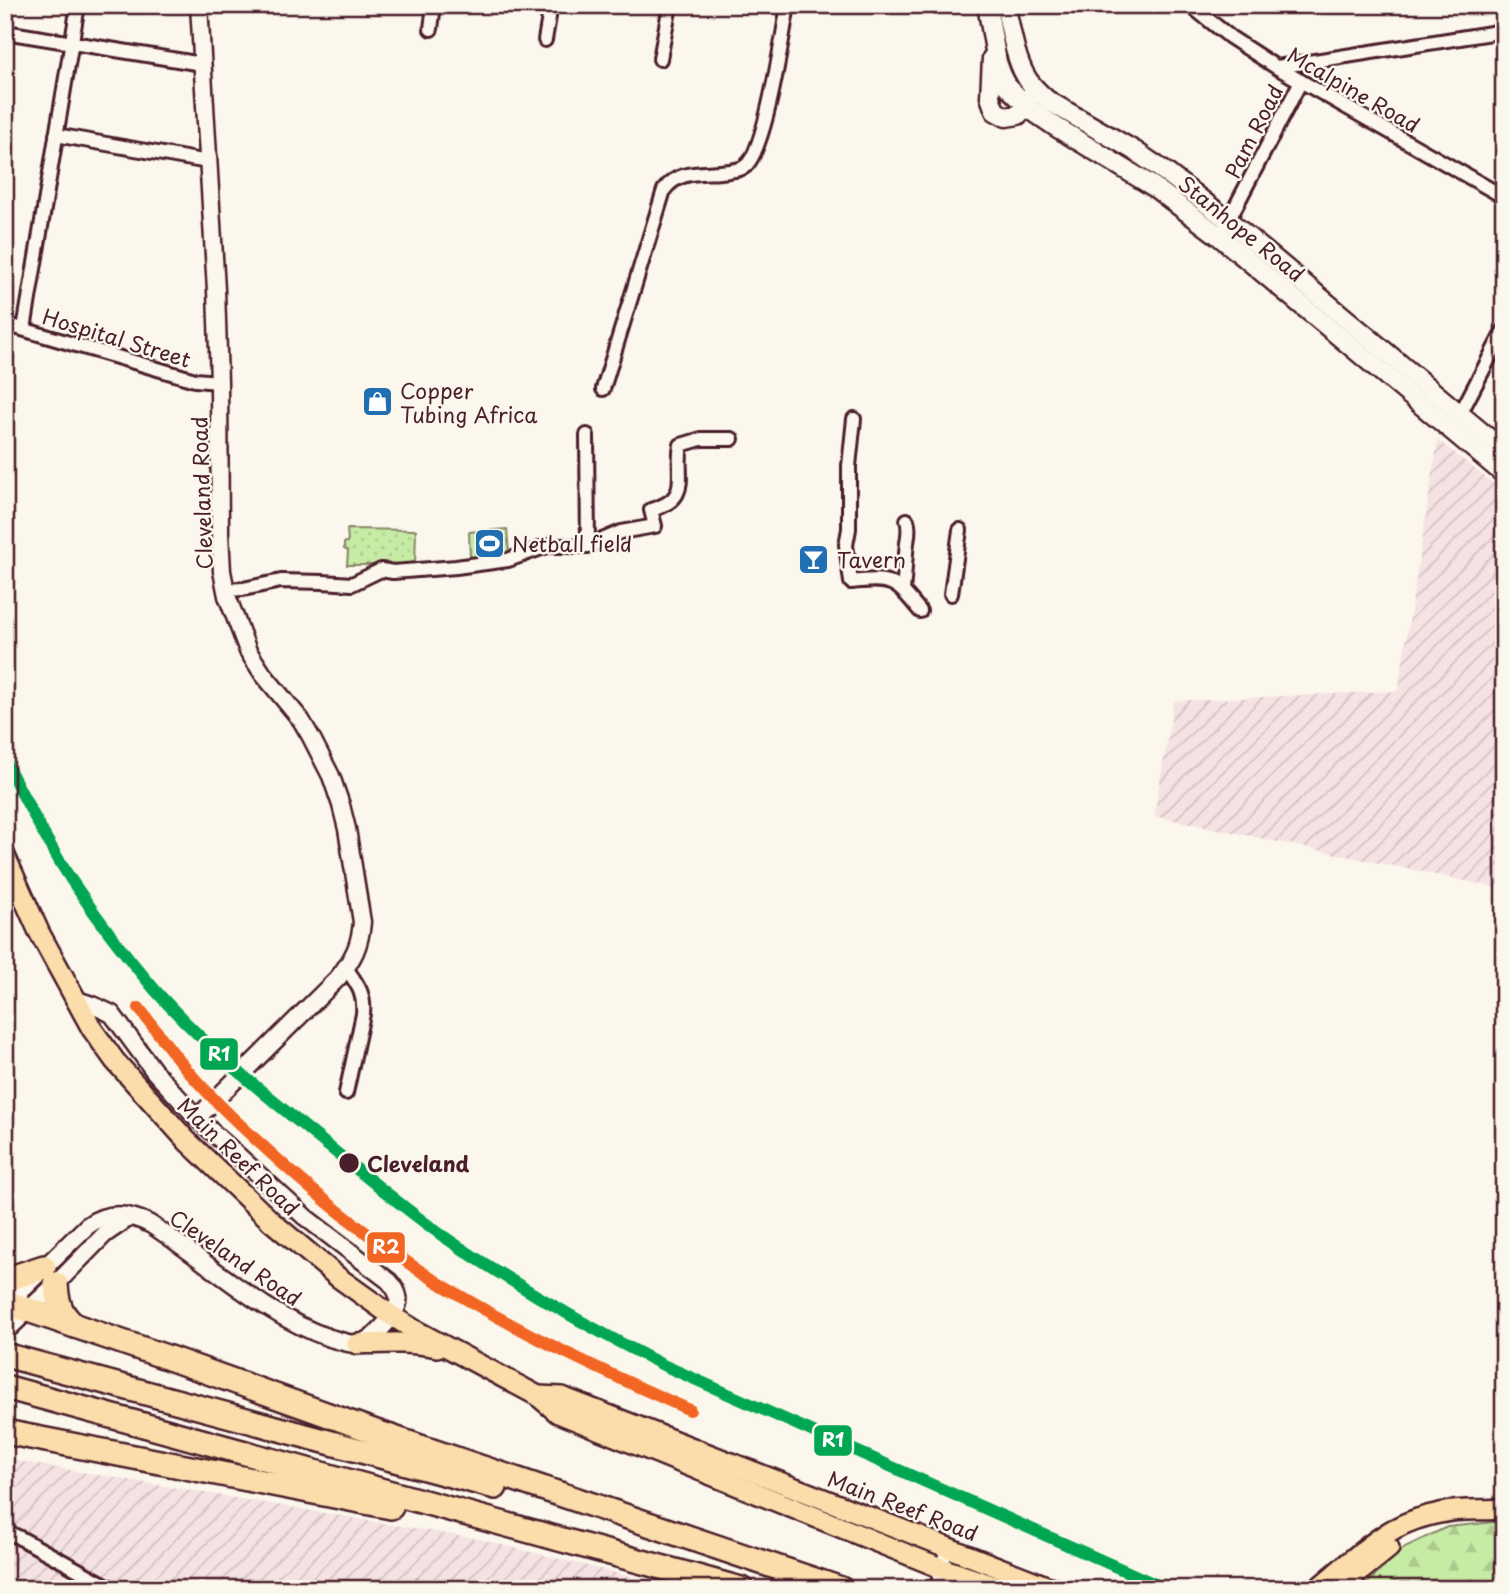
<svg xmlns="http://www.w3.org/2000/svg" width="1509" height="1594" viewBox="0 0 1509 1594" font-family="'Playpen Sans',sans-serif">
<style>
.industrial{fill:url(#industrial-furrows)}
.grass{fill:url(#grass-dots);stroke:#888568;stroke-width:2}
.forest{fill:url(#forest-firs);stroke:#888568;stroke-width:2}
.garden{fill:#c6eba5;stroke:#888568;stroke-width:2}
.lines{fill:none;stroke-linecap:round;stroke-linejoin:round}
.minor-casing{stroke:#4a1f2b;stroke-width:18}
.tertiary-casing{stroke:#4a1f2b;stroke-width:21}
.secondary-casing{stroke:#4a1f2b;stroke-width:23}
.primary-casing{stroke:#4a1f2b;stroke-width:24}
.motorway-casing{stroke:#4a1f2b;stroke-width:28}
.minor{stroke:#fbf7ec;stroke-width:12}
.tertiary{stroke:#fbf7ec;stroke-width:16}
.secondary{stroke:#fbf7ec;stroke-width:18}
.primary{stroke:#faddab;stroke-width:19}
.motorway{stroke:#faddab;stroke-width:23}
.rail-1-casing{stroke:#fbf7ec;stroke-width:18}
.rail-2-casing{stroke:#fbf7ec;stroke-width:18}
.rail-1{stroke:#00a651;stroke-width:12}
.rail-2{stroke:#f26522;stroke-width:12}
.stop-dot{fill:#4a1f2b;stroke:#fbf7ec;stroke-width:2.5}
.labels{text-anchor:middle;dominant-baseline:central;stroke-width:5;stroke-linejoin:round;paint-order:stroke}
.street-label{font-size:21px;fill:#4a1f2b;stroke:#fbf7ec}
.poi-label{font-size:21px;fill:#4a1f2b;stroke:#fbf7ec;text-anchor:start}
.stop-label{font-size:21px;font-weight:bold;fill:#4a1f2b;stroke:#fbf7ec;text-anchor:start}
.line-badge{stroke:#fbf7ec;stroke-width:2.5}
.badge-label{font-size:19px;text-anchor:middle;font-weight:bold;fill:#fff}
</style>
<defs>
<pattern id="industrial-furrows" width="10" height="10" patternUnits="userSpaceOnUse" patternTransform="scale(1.75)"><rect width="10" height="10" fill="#f5e2e3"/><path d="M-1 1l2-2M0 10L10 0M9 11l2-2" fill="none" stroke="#d4c1c3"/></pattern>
<pattern id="grass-dots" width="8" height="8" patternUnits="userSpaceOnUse" patternTransform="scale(1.75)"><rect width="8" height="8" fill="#c6eba5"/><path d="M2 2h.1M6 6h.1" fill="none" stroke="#acc98e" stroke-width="1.8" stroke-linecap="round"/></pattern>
<pattern id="forest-firs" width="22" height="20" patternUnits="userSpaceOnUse" patternTransform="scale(1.75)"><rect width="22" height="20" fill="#c6eba5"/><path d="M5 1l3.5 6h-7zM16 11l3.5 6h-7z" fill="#acc98e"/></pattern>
</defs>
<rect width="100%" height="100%" fill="#fbf7ec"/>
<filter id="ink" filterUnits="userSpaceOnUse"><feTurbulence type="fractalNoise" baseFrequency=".0143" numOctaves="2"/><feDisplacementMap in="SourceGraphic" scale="14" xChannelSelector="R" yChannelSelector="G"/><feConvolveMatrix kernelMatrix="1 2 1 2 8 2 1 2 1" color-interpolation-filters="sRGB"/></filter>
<g filter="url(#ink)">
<g class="industrial">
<polygon points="1438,440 1504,492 1504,889 1154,816 1174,701 1398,691"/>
<polygon points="5,1459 483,1540 680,1589 5,1589"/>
</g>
<polygon class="grass" points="347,529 416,530 415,565 347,565 348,551 344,549 344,543 348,541"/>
<polygon class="forest" points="1504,1521 1504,1589 1361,1589 1405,1547 1447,1527"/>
<polygon class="garden" points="507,529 509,554 470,557 469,532"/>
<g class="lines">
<defs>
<g id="minor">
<polyline points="1190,5 1230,37 1276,67 1504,197"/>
<polyline points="431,29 434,5"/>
<polyline points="5,32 202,64"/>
<polyline points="545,40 551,5"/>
<polyline points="660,59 670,5"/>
<polyline points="1277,67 1504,31"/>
<polyline points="56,135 208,162"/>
<polyline points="1225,227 1301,81"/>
<polyline points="5,324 195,380 219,382"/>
<polyline points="24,329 78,5"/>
<path d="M603 389 664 190C680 168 704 175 729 171 734 170 740 170 744 167 765 155 783 33 788 5"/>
<path d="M854 419 849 466V529L846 545 851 582C891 577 896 581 920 611"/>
<polyline points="1457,420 1504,330"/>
<polyline points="587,435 588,546"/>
<path d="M226 590 243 589 281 581 323 582 352 584 381 570 393 572 456 567 508 560 547 546H588L621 532 655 526 651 510C693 498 675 476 681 445L701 439H732"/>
<path d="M903 590C905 574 905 559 907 543 908 535 910 529 907 520"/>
<polyline points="951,594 960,530"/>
<path d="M346 968C357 984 365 993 363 1014L346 1093"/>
<polyline points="5,1531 22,1539 113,1589"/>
<polyline points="937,1589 941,1568 948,1547"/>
</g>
<g id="tertiary">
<path d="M197 1118 338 978C353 959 360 946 362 922L347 829 341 805 331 776 311 737 301 720 263 674 248 651 227 596 222 571 220 534 219 382 216 290 199 5"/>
<path d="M5 1306 87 1226C107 1211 128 1213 150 1224 208 1261 264 1316 330 1338 337 1340 348 1344 356 1344 370 1342 386 1325 393 1314 402 1301 399 1292 389 1281L305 1217 197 1118 154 1071 112 1014 95 1006 74 999"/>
<polyline points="5,1332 56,1284 105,1234 130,1217"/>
</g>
<g id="secondary">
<polyline points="987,5 997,62 1001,73 1007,86 1031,110 1056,127 1154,187 1219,236 1504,474"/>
<path d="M1005 5C1011 28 1014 55 1025 75 1030 85 1039 93 1047 100L1135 151 1167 173 1229 221 1504 451"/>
<polyline points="992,58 990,97 995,111 1006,117 1018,115 1026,106 1030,97"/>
</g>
<g id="primary">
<polyline points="5,856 39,932 92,1029 115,1061 187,1141 272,1222 339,1278 392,1316 413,1329 538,1396 558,1413 941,1568 1003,1589"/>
<path d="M357 1344C384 1343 410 1341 437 1347"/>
<polyline points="538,1396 562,1397 1054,1589"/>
<path d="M1317 1589C1340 1570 1368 1544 1394 1529 1407 1522 1424 1516 1440 1513 1461 1508 1482 1511 1504 1509"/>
<polyline points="1338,1589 1389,1548"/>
</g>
<g id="motorway">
<polyline points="5,1280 44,1267"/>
<path d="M56 1284C57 1302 60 1314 75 1326"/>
<polyline points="5,1302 169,1358 376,1432 841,1589"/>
<polyline points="5,1355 495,1487"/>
<polyline points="5,1387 741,1589"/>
<polyline points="5,1432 391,1507"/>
</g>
</defs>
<use href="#minor" class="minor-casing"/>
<use href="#tertiary" class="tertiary-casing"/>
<use href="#secondary" class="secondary-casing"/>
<use href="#primary" class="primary-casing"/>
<use href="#motorway" class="motorway-casing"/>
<use href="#minor" class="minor"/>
<use href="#tertiary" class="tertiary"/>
<use href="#secondary" class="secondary"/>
<use href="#primary" class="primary"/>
<use href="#motorway" class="motorway"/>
<defs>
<path id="rail-1" d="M5 761C26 801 47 843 72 881 97 918 126 956 155 990 202 1043 257 1088 311 1132 354 1167 396 1202 440 1234 511 1283 586 1326 663 1365L1166 1589"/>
<path id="rail-2" d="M139 1008C152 1025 165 1043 178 1059 204 1091 233 1119 263 1146 318 1197 380 1247 444 1286 523 1334 606 1373 690 1410"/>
</defs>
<use href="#rail-1" class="rail-1-casing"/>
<use href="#rail-2" class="rail-2-casing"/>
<use href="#rail-1" class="rail-1"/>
<use href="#rail-2" class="rail-2"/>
</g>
</g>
<defs>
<symbol id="shop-square" viewBox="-11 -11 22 22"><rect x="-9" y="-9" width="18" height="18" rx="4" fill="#1f6fb2" stroke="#fbf7ec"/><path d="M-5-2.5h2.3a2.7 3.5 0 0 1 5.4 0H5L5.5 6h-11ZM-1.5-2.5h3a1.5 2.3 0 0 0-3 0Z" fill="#fff"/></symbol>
<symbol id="stadium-square" viewBox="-11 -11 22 22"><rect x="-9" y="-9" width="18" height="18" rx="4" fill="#1f6fb2" stroke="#fbf7ec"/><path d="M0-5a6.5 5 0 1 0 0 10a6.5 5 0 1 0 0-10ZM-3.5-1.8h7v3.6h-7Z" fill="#fff"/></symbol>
<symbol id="bar-square" viewBox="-11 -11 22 22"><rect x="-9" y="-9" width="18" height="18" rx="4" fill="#1f6fb2" stroke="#fbf7ec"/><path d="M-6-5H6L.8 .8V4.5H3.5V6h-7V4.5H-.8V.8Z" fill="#fff"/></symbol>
</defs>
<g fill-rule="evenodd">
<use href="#shop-square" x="360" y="384" width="35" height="35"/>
<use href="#stadium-square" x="472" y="526" width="35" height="35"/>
<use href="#bar-square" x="796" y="542" width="35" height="35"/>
</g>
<circle class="stop-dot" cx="349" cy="1163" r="11"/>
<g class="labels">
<g class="street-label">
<text transform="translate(1354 89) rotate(30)">Mcalpine Road</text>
<text transform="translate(1253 131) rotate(-63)">Pam Road</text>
<text transform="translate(1242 228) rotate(39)">Stanhope Road</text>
<text transform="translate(117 337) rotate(17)">Hospital Street</text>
<text transform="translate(201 493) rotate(-92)">Cleveland Road</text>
<text transform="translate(239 1156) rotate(44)">Main Reef Road</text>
<text transform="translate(236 1257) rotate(34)">Cleveland Road</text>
<text transform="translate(903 1505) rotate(21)">Main Reef Road</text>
</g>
<g class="poi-label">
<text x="400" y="390">Copper<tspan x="400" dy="24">Tubing Africa</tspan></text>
<text x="512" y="543">Netball field</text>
<text x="837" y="559">Tavern</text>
</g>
<g class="stop-label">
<text x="367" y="1163">Cleveland</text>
</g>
</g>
<g class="line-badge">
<rect x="199" y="1037" width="40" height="34" rx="7" fill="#00a651"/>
<rect x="366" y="1231" width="40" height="33" rx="7" fill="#f26522"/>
<rect x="813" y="1424" width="40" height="33" rx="7" fill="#00a651"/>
</g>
<g class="badge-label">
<text x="219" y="1061">R1</text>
<text x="386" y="1254">R2</text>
<text x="833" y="1447">R1</text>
</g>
<rect width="1509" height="1594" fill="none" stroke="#fbf7ec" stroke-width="28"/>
<rect x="14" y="14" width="1481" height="1566" fill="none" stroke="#4a1f2b" stroke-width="2.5" filter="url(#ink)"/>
</svg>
